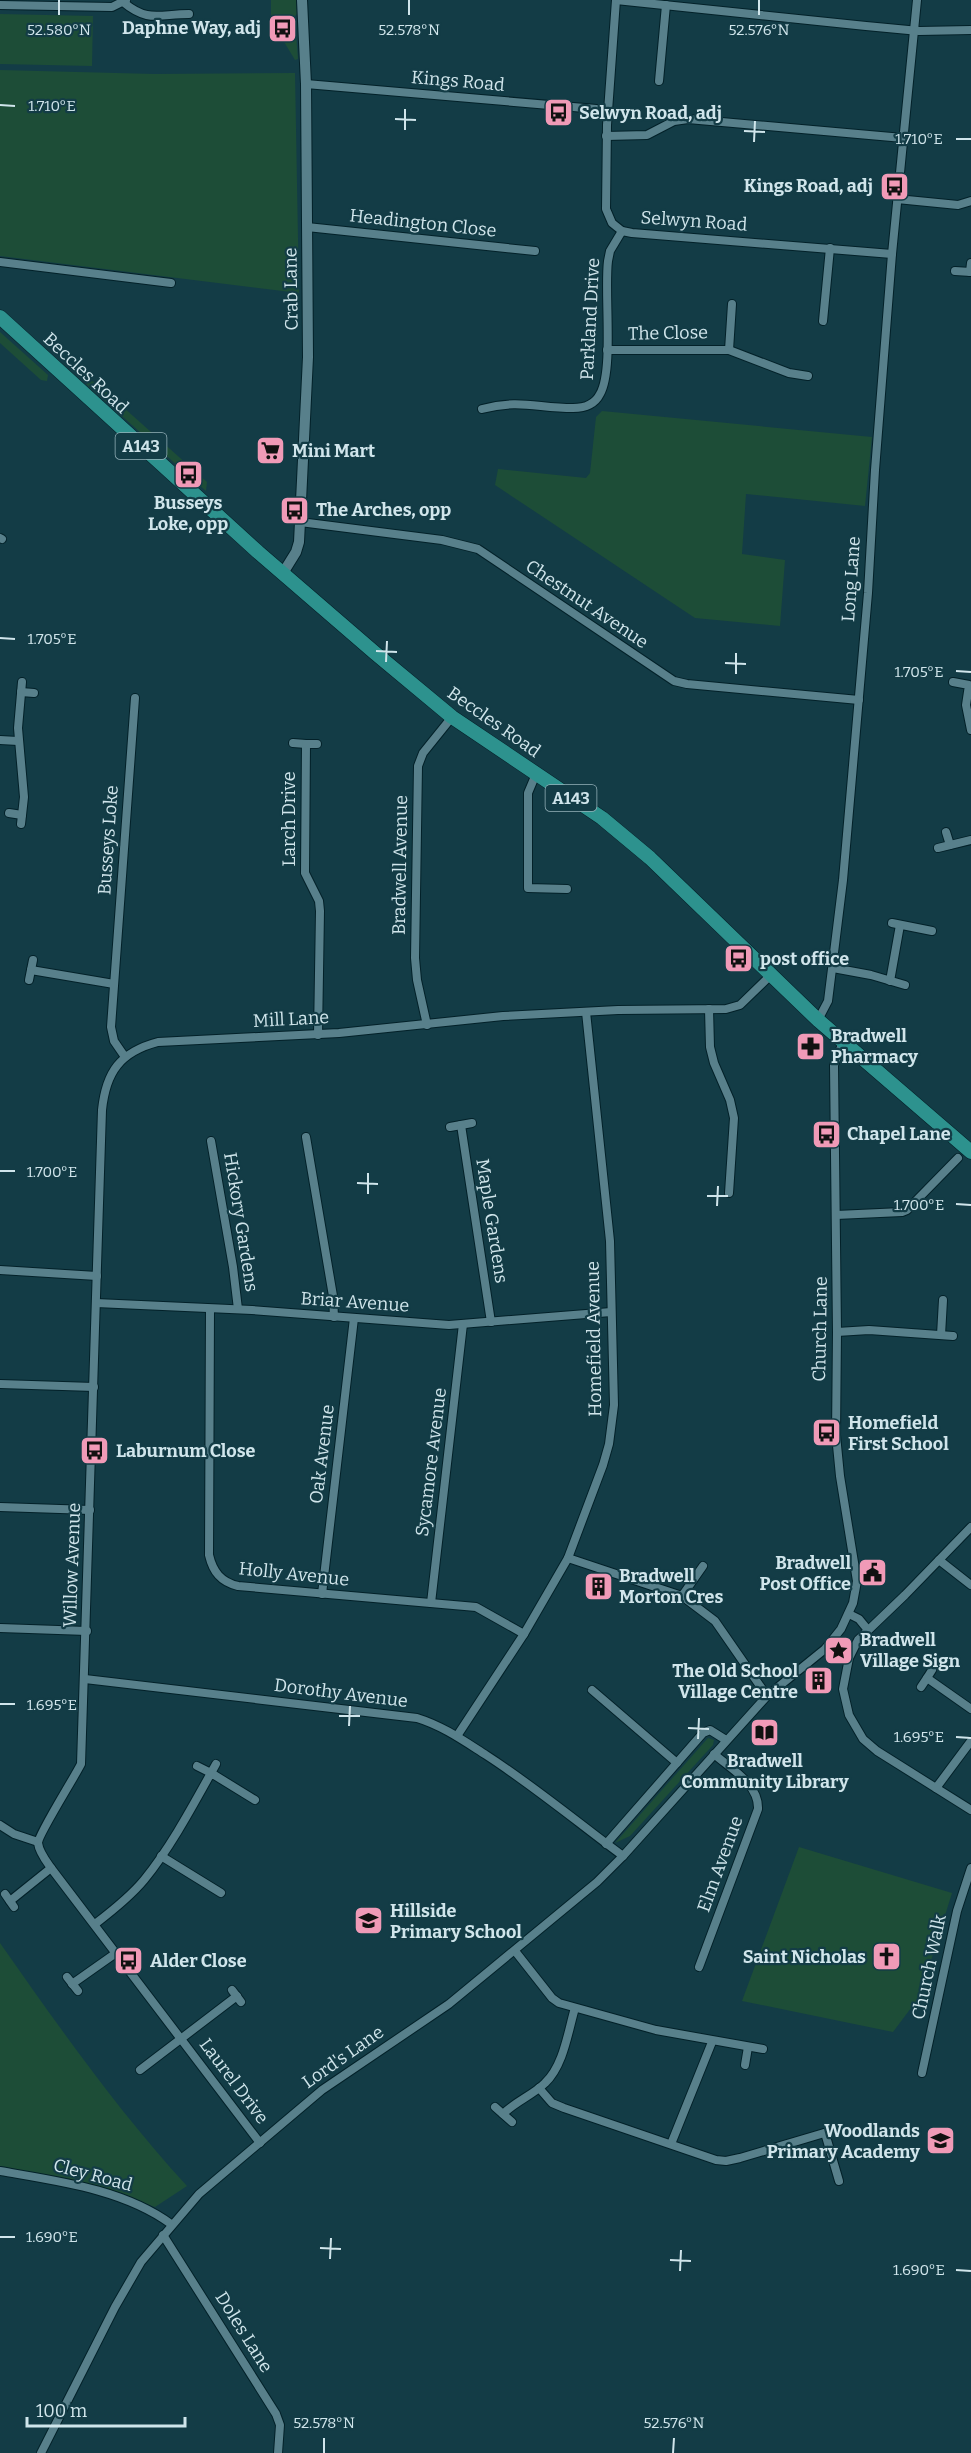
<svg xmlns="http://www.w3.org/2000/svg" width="971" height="2453" viewBox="0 0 971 2453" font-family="Bitter,serif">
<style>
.green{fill:#1d4d37}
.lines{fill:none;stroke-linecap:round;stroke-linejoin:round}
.minor-casing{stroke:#032129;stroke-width:10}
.tertiary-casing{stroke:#032129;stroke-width:12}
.trunk-casing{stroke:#032129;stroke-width:15}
.minor{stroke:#58808b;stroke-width:8}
.tertiary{stroke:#58808b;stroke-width:10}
.trunk{stroke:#2d928e;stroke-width:14}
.ticks{fill:none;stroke:#d0e5eb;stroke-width:2}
.labels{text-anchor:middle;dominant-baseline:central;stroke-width:4.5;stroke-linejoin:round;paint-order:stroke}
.shield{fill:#133c46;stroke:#97b2ba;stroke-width:1.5}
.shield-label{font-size:16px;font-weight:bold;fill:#d0e5eb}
.poi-label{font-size:18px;font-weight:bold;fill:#d0e5eb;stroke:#133c46;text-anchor:start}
.street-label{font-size:18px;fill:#d0e5eb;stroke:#133c46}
.ticks-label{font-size:15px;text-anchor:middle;fill:#d0e5eb;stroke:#133c46;stroke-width:4.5;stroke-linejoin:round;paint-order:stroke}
</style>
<rect width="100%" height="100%" fill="#133c46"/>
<g class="green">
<polygon points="271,0 296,0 297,14 292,19 271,19"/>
<polygon points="0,14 93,16 92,66 0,64"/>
<polygon points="295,21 298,59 295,60 272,22"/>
<polygon points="0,70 154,74 295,73 299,293 0,256"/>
<polygon points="0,332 48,375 47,381 41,380 0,343"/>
<polygon points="91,381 95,382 207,482 206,491 86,384"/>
<polygon points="602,411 872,437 865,506 746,494 742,554 785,560 780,626 695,618 495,485 498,469 586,478 590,473 596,417"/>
<polygon points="708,1738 714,1740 713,1745 630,1836 615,1843"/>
<polygon points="799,1847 952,1893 920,1996 893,2032 742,2001"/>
<path d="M0 1943C59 2027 118 2111 187 2186L155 2207 68 2179 0 2168Z"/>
</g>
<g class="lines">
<defs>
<g id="minor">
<polyline points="616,0 607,125 606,209 612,223 622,231 632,233 892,254"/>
<polyline points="616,0 866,26 919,31 971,30"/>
<path d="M123 2C148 23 159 14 189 14"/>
<polyline points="0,5 112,7 126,0"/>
<polyline points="659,81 666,5"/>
<polyline points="306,84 608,110"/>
<polyline points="606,136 647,135 674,121 688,119 903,138"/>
<polyline points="897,199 958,205 971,201"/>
<polyline points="307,227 535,251"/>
<polyline points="0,262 171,283"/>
<polyline points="955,271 971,272"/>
<polyline points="970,272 971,263"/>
<polyline points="823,321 830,248"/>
<polyline points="607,350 729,350 789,373 808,376"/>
<polyline points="729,350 732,304"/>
<path d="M482 409C519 399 537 408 573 408 585 408 595 404 600 394 614 370 604 292 608 261L610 251 622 231"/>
<polyline points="300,522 442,540 478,549 674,681 687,684 859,700"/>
<polyline points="0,538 2,539"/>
<polyline points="953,682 969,685 966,705 971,730"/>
<polyline points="21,692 34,693"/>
<polyline points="0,740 18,741"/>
<polyline points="293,743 306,744 305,873 319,901 320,911 318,1035"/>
<polyline points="306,744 317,744"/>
<polyline points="536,774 528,793 528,888 567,889"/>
<polyline points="9,813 22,815"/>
<polyline points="21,824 24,797 18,728 22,682"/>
<polyline points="946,832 950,845"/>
<polyline points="938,848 971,840"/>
<polyline points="892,923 932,931"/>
<polyline points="833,968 871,975 905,985"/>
<polyline points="31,970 114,984"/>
<polyline points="29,980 33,960"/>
<polyline points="890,981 900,925"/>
<polyline points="709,1009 710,1047 714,1063 730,1100 734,1118 729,1193"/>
<polyline points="818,1020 828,1001 843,880 868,593 875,470 892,254 917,0"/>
<polyline points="427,1025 417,980 415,958 418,766 423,753 452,717"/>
<polyline points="125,1057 114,1041 111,1027 135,698"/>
<polyline points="461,1125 472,1123"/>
<polyline points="450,1127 461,1125 491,1322"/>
<polyline points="306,1137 333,1296 334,1317"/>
<polyline points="211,1141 233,1267 238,1309"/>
<polyline points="836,1215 902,1212 907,1210 958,1158"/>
<polyline points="0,1270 97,1276"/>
<polyline points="96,1303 252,1310 449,1325 611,1312"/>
<path d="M210 1309 209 1555C213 1572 221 1582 238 1586L476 1607 524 1634"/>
<polyline points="837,1332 869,1330 953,1336"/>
<polyline points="941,1335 943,1300"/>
<polyline points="0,1384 94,1387"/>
<polyline points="0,1507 90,1510"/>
<polyline points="971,1527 905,1595 858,1640 849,1658 843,1689 849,1715 863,1739 877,1751 971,1810"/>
<polyline points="568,1558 682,1596 715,1621 767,1696"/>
<polyline points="939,1560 971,1585"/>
<polyline points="322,1594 354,1318"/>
<polyline points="682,1596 703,1566"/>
<polyline points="431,1603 463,1324"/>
<polyline points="849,1614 859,1619 868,1630"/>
<polyline points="0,1628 87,1631"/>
<polyline points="932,1670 927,1678 971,1709"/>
<path d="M85 1679 417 1718C443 1726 464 1741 486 1755 534 1786 577 1822 623 1856"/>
<polyline points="921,1687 927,1678"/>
<polyline points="592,1690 677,1763"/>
<polyline points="457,1736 524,1634 568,1558 603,1465 609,1444 614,1405 610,1241 586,1012"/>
<polyline points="197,1766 211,1773 216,1764"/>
<polyline points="936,1788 971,1741"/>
<polyline points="0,1825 14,1834 38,1842"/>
<polyline points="606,1844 703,1733 710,1730 726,1740"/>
<polyline points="161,1856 221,1893"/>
<polyline points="5,1894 14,1907"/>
<polyline points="10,1901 51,1868"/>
<path d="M95 1924C112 1911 130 1897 144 1880 170 1848 191 1809 211 1773L255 1800"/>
<polyline points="515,1951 552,1998 559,2003 656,2030 763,2049"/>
<path d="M699 1967 758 1809C759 1784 731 1769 714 1754"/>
<polyline points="67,1977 78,1991"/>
<polyline points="72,1984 116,1953"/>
<polyline points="232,1990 241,2002"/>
<polyline points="745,2065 748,2047"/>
<polyline points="140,2070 237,1996"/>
<polyline points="922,2073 957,1911 971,1868"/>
<polyline points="539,2088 552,2103 564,2108 716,2160 726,2161 740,2158 841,2128"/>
<polyline points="495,2107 512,2122"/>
<path d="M503 2114C516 2101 533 2095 545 2083 564 2065 568 2031 575 2008"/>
<polyline points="825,2133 839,2181"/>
<path d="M260 2143 51 1868C46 1861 39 1852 38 1843 38 1835 74 1778 81 1764L102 1110C106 1072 120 1052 158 1042L339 1033 503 1016 618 1010 726 1009 740 1005 772 974"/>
<polyline points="671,2144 712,2042"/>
<path d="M0 2171C57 2181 123 2189 171 2224"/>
<polyline points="163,2235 276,2414 280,2425 278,2453"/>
<polyline points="41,2453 115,2307 141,2262 199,2194 322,2090 449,2004 597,1882 623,1856 767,1696 825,1649 841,1629 853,1603 857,1581 840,1476 836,1435 837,1332 834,1065 843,1042"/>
</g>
<polyline id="tertiary" points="283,573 296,552 299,542 308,357 306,84 302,0"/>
<polyline id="trunk" points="0,317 258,552 375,653 452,717 602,818 650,858 818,1020 971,1152"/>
</defs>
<use href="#minor" class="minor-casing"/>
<use href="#tertiary" class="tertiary-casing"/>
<use href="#trunk" class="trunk-casing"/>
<use href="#minor" class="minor"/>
<use href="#tertiary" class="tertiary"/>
<use href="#trunk" class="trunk"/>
</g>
<path class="ticks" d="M59 15V0M409 15V0M759 15V0M0 105 15 106M395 119 416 120M405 130V109M744 131 765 132M956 139H971M754 142 755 121M0 638 15 639M376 651 397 652M386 662 387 641M725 663 746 664M956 671 971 672M736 674V653M0 1171H15M357 1183 378 1184M368 1194V1173M707 1196H728M956 1204 971 1205M717 1206 718 1186M0 1704H15M339 1716H360M349 1726 350 1706M688 1728 709 1729M956 1737 971 1738M698 1739 699 1718M0 2237H15M320 2248 341 2249M330 2259 331 2238M670 2260 691 2261M956 2270 971 2271M680 2271 681 2250M324 2453V2438M673 2453 674 2438"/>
<defs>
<symbol id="bus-square" viewBox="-11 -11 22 22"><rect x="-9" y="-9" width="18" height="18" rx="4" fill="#f09ab7" stroke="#133c46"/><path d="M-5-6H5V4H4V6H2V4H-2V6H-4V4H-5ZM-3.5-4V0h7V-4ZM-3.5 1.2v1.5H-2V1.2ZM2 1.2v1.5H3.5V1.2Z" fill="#111"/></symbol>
<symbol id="supermarket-square" viewBox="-11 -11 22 22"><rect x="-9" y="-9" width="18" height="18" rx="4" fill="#f09ab7" stroke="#133c46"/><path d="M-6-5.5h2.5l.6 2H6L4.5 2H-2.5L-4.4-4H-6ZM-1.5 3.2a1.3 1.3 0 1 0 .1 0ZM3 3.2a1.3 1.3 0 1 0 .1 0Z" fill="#111"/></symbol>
<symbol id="pharmacy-square" viewBox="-11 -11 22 22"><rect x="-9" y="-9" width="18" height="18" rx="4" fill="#f09ab7" stroke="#133c46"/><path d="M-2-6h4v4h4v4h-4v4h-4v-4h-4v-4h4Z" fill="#111"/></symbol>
<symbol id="civic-square" viewBox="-11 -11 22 22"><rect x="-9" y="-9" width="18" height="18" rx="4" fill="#f09ab7" stroke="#133c46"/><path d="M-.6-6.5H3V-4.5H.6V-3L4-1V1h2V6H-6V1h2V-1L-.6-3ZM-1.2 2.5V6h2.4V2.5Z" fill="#111"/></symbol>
<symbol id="building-square" viewBox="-11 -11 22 22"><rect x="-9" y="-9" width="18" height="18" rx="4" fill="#f09ab7" stroke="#133c46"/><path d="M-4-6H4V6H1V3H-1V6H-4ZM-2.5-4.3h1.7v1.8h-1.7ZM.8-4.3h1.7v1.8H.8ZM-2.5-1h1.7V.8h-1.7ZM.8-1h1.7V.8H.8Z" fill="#111"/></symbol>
<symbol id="sight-square" viewBox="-11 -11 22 22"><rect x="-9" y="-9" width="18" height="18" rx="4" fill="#f09ab7" stroke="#133c46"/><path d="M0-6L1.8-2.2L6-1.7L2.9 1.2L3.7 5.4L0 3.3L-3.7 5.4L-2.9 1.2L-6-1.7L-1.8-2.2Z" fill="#111"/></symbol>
<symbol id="library-square" viewBox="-11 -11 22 22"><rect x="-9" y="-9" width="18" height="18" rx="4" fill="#f09ab7" stroke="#133c46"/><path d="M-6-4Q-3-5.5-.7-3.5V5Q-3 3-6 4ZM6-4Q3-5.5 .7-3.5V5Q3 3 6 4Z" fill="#111"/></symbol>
<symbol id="school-square" viewBox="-11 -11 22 22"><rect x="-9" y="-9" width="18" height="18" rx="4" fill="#f09ab7" stroke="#133c46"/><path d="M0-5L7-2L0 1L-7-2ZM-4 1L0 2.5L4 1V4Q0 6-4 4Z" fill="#111"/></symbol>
<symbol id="church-square" viewBox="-11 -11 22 22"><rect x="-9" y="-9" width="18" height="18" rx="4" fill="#f09ab7" stroke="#133c46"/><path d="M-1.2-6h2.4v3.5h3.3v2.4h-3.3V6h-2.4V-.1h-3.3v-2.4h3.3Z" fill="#111"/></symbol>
</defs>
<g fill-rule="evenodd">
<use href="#bus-square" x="266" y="12" width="33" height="33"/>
<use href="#bus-square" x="542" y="96" width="33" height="33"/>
<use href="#bus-square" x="878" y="170" width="33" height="33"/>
<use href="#supermarket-square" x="254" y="434" width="33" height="33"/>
<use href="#bus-square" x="172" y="458" width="33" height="33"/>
<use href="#bus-square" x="278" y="494" width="33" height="33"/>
<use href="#bus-square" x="722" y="942" width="33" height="33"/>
<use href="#pharmacy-square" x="794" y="1030" width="33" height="33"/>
<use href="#bus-square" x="810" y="1118" width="33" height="33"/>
<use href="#bus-square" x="810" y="1416" width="33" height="33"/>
<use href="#bus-square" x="78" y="1434" width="33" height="33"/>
<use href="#civic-square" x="856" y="1556" width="33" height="33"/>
<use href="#building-square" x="582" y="1570" width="33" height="33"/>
<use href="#sight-square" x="822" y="1634" width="33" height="33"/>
<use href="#building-square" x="802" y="1664" width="33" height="33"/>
<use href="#library-square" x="748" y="1716" width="33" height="33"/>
<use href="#school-square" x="352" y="1904" width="33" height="33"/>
<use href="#church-square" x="870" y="1940" width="33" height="33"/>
<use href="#bus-square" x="112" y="1944" width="33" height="33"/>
<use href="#school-square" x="924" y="2124" width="33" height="33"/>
</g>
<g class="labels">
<g class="shield">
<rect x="115.5" y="433" width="51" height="26" rx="4.5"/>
<rect x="545.5" y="785" width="51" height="26" rx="4.5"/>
</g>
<g class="shield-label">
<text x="141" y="446">A143</text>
<text x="571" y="798">A143</text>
</g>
<g class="poi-label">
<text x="261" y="28" text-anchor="end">Daphne Way, adj</text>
<text x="579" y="113">Selwyn Road, adj</text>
<text x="873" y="186" text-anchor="end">Kings Road, adj</text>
<text x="292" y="451">Mini Mart</text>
<text x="188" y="503" text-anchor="middle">Busseys<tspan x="188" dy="21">Loke, opp</tspan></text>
<text x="316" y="510">The Arches, opp</text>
<text x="760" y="959">post office</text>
<text x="831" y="1036">Bradwell<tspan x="831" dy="21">Pharmacy</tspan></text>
<text x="847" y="1134">Chapel Lane</text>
<text x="848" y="1423">Homefield<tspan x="848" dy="21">First School</tspan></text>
<text x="116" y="1451">Laburnum Close</text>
<text x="851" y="1563" text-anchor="end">Bradwell<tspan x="851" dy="21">Post Office</tspan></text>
<text x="619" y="1576">Bradwell<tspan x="619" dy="21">Morton Cres</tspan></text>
<text x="860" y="1640">Bradwell<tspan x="860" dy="21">Village Sign</tspan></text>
<text x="798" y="1671" text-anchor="end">The Old School<tspan x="798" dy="21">Village Centre</tspan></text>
<text x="765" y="1761" text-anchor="middle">Bradwell<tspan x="765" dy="21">Community Library</tspan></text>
<text x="390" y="1911">Hillside<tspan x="390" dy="21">Primary School</tspan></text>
<text x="866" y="1957" text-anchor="end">Saint Nicholas</text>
<text x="150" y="1961">Alder Close</text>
<text x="920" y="2131" text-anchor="end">Woodlands<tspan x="920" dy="21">Primary Academy</tspan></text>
</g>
<g class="street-label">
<text transform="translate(458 81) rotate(5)">Kings Road</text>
<text transform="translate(694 221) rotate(4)">Selwyn Road</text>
<text transform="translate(423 223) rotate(6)">Headington Close</text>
<text transform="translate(291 289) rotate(-91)">Crab Lane</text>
<text transform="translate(590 319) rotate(-87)">Parkland Drive</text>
<text transform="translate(668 333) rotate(-1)">The Close</text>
<text transform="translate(86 373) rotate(43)">Beccles Road</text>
<text transform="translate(851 579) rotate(-86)">Long Lane</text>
<text transform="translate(587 604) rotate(34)">Chestnut Avenue</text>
<text transform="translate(494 722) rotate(35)">Beccles Road</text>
<text transform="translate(289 819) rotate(-90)">Larch Drive</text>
<text transform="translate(108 840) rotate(-86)">Busseys Loke</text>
<text transform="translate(400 865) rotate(-89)">Bradwell Avenue</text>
<text transform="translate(291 1019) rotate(-3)">Mill Lane</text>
<text transform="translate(492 1221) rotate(81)">Maple Gardens</text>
<text transform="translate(241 1222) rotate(81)">Hickory Gardens</text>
<text transform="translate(355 1302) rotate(4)">Briar Avenue</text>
<text transform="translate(820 1329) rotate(-89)">Church Lane</text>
<text transform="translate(594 1339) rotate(-91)">Homefield Avenue</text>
<text transform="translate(322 1454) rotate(-83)">Oak Avenue</text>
<text transform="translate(431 1462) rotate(-83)">Sycamore Avenue</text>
<text transform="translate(72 1565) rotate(-88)">Willow Avenue</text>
<text transform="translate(294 1574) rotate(6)">Holly Avenue</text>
<text transform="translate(341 1693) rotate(7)">Dorothy Avenue</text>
<text transform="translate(720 1864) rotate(-70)">Elm Avenue</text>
<text transform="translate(929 1967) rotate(-78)">Church Walk</text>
<text transform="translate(343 2057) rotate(-35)">Lord's Lane</text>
<text transform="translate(234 2081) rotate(53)">Laurel Drive</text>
<text transform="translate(93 2175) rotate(15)">Cley Road</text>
<text transform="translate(244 2332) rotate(58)">Doles Lane</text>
</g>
</g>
<g class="ticks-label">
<text x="59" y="35">52.580°N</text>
<text x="409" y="35">52.578°N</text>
<text x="759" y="35">52.576°N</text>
<text x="52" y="111">1.710°E</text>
<text x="919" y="144">1.710°E</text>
<text x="52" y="644">1.705°E</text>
<text x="919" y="677">1.705°E</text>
<text x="52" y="1177">1.700°E</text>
<text x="919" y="1210">1.700°E</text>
<text x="52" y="1710">1.695°E</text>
<text x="919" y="1742">1.695°E</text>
<text x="52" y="2242">1.690°E</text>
<text x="919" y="2275">1.690°E</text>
<text x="324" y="2428">52.578°N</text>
<text x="674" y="2428">52.576°N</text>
</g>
<path d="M27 2417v9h158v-9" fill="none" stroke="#d0e5eb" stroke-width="3"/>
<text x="36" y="2417" font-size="18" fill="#d0e5eb" stroke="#133c46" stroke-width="4.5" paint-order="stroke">100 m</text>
</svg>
